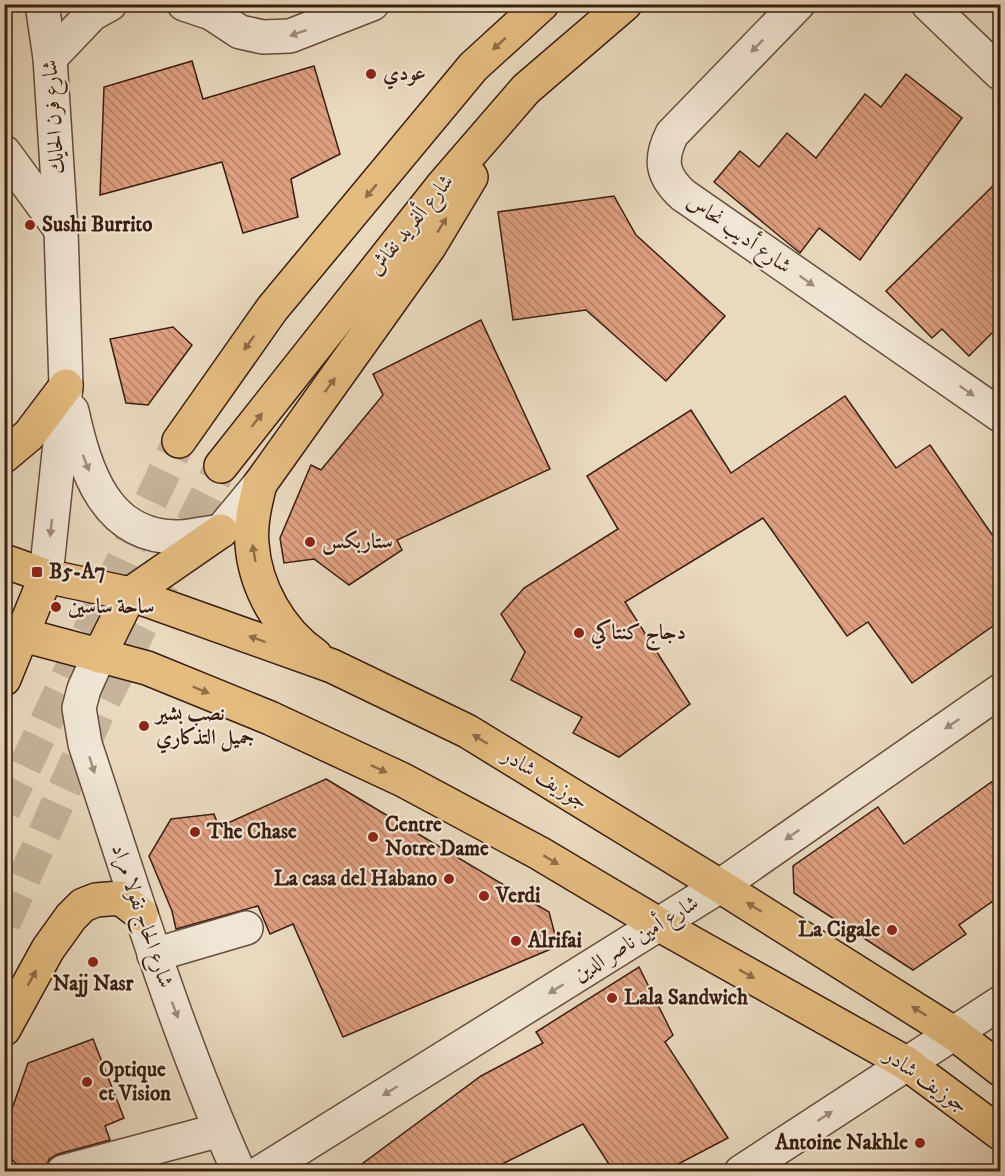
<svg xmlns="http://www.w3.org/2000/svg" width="1005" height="1176" viewBox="0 0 1005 1176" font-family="'IM FELL DW Pica',Amiri,serif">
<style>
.building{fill:url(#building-back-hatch);stroke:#3a1e11;stroke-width:1.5}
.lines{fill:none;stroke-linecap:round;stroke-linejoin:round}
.highway-tunnel{stroke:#c6b49c;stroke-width:33;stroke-dasharray:33 16;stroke-linecap:butt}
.minor-casing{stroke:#664d3c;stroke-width:36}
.major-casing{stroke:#3a1e11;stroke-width:36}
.highway-casing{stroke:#3a1e11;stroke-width:36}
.minor{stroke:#f1e6d5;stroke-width:33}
.major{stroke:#e4bc80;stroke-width:33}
.highway{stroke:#e4bc80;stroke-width:33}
.oneway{fill:#9f8c7d}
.oneway2{fill:#8f6d48}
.poi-dot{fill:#8f2418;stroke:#f1e6d5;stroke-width:2}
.labels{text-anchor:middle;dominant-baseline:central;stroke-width:4.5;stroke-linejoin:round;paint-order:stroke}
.poi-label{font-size:21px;font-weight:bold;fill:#3a1e11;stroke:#f1e6d5;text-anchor:start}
.street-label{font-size:21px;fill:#3a1e11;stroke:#f1e6d5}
</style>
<defs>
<pattern id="building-back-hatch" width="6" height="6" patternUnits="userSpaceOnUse" patternTransform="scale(1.5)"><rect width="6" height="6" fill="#de9f80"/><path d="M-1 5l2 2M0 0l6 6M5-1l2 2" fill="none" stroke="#b58167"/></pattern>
</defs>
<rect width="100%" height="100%" fill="#e9d9bf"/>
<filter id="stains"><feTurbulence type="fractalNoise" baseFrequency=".00333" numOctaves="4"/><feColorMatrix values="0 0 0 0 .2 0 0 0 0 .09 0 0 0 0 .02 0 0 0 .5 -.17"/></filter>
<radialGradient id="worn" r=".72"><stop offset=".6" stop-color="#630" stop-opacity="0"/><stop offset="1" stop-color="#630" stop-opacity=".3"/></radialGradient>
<g class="building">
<polygon points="192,61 203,99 314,66 340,154 291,179 298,217 243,233 222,162 100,195 104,87"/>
<polygon points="906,74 962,118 860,260 819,228 800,253 714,182 740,151 759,167 787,133 816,158 865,94 881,107"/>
<polygon points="1000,179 1000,325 969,356 942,329 932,338 886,291"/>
<polygon points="614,196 636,235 725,316 666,381 586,310 513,320 498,212"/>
<polygon points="481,320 550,469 397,540 402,550 349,585 314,559 284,563 280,538 311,465 321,470 383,395 373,374"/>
<polygon points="173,327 192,345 148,405 126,403 110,339"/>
<polygon points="845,396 896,468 930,445 1000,546 1000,621 912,683 868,622 847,636 763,518 625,602 690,704 619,757 573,733 582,717 511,680 525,652 501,614 524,588 618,529 587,476 691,410 731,473"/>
<polygon points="1000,776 1000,896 959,925 966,934 913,970 794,893 793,866 878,807 904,844"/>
<polygon points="326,779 549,912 558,946 343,1037 293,924 270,934 258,906 176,929 172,911 149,856 171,819 214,814 219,827"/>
<polygon points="639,967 673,1035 665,1042 728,1138 663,1172 614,1172 583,1124 486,1172 351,1172 481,1076 543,1043 536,1032"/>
<polygon points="93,1039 124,1118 105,1126 110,1140 58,1154 49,1159 45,1172 25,1172 4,1152 4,1132 28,1063"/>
</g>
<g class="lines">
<g class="highway-tunnel">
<polyline points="4,811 179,441"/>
<polyline points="4,923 100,709 221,466"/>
</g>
<defs>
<g id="minor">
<polyline points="42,4 50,58 61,230 66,386 46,576"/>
<polyline points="184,4 211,13 240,32 263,37 290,36 372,4"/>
<path d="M798 4 672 134C659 160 662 176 683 195L1000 415"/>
<polyline points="928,4 1000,73"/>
<polyline points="50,58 92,14 110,4"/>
<polyline points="4,152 61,230"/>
<path d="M72 411C85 470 105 538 179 537 193 536 207 533 221 531L260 484"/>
<path d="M99 656 84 689 79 708 85 744C133 888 176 1033 239 1172"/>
<polyline points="154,955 246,928"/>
<polyline points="63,1172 220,1130"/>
<polyline points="261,1172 720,886 1000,691"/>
<polyline points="741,1172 1000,1003"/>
</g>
<g id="major">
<polyline points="4,456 29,435 66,386"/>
<path d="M260 484C255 504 250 524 252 544 255 587 280 631 315 655"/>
<polyline points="4,561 46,576 130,594 332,666 467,731 720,886 955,1034 1000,1069"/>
<polyline points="4,630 147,668 270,718 403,780 539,853 660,925 906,1063 1000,1133"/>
<polyline points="99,656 130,594 221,531"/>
</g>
<g id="highway">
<polyline points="179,441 272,309 473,67 542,4"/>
<polyline points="221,466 443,185 526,89 625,4"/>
<polyline points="260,484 429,247 471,177"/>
<polyline points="4,679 46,576"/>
<polyline points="4,1029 48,949 71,917 83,905 96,900 120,898 141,914"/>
</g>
</defs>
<use href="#minor" class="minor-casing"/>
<use href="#major" class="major-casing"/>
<use href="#highway" class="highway-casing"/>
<use href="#minor" class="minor"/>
<use href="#major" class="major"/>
<use href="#highway" class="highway"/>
</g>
<defs><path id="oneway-solid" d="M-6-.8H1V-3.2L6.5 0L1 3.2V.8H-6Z" transform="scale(1.5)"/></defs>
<g class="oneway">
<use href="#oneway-solid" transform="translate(298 33) rotate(161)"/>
<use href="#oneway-solid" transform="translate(757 46) rotate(134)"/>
<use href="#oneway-solid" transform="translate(807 281) rotate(35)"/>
<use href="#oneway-solid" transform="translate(967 391) rotate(35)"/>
<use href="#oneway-solid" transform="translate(86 463) rotate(69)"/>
<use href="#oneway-solid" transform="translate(51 528) rotate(96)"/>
<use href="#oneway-solid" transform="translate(952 724) rotate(146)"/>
<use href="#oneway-solid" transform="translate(92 765) rotate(72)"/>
<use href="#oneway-solid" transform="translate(792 835) rotate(145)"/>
<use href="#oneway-solid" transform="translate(556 989) rotate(148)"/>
<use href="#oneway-solid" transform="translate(175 1010) rotate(69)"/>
<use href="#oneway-solid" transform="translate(390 1091) rotate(148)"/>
<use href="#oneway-solid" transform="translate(825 1116) rotate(-33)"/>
</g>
<g class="oneway2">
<use href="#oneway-solid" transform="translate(499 44) rotate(138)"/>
<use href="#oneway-solid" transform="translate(371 191) rotate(130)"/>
<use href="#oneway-solid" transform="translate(442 225) rotate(-59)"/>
<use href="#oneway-solid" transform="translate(249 343) rotate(125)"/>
<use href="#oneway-solid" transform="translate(330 385) rotate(-54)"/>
<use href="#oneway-solid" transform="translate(257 420) rotate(-52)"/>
<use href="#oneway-solid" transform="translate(254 553) rotate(-100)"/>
<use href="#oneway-solid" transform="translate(257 639) rotate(-160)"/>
<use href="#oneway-solid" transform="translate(201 690) rotate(22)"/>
<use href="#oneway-solid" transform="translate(480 739) rotate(-148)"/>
<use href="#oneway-solid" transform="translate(379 769) rotate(25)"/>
<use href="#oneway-solid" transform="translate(551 860) rotate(31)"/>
<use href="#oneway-solid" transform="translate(754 907) rotate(-148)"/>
<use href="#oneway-solid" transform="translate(747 974) rotate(29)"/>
<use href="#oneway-solid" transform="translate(32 978) rotate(-61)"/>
<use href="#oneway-solid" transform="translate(919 1011) rotate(-148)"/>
</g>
<g class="poi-dot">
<circle cx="371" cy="74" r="6"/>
<circle cx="30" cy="225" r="6"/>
<circle cx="310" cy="542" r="6"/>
<rect x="31" y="566" width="12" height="12" rx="3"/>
<circle cx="56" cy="607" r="6"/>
<circle cx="579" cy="633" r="6"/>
<circle cx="144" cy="726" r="6"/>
<circle cx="195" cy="832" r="6"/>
<circle cx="373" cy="837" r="6"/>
<circle cx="449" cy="879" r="6"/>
<circle cx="484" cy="896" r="6"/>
<circle cx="892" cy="930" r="6"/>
<circle cx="516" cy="941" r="6"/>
<circle cx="93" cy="962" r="6"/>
<circle cx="612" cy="998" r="6"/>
<circle cx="87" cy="1082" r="6"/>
<circle cx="920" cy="1143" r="6"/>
</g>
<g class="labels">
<g class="poi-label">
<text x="383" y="74">عودي</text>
<text x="42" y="225">Sushi Burrito</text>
<text x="322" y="542">ستاربكس</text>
<text x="49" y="572">B5-A7</text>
<text x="68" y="607">ساحة ساسين</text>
<text x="591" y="633">دجاج كنتاكي</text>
<text x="156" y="714">نصب بشير<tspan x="156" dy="24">جميل التذكاري</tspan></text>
<text x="385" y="825">Centre<tspan x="385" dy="24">Notre Dame</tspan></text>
<text x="207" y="832">The Chase</text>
<text x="437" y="879" text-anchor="end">La casa del Habano</text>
<text x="496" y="896">Verdi</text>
<text x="880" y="930" text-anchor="end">La Cigale</text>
<text x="528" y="941">Alrifai</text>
<text x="93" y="984" text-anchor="middle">Najj Nasr</text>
<text x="624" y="998">Lala Sandwich</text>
<text x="99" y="1070">Optique<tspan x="99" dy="24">et Vision</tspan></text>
<text x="908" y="1143" text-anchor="end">Antoine Nakhle</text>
</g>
<g class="street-label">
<text transform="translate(54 117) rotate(-94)">شارع فرن الحايك</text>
<text transform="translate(411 225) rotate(-51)">شارع ألفريد نقاش</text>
<text transform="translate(739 234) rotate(35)">شارع أديب نحاس</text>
<text transform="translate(545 779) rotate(32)">جوزيف شادر</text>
<text transform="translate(142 916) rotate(71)">شارع الحاج نقولا مراد</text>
<text transform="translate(636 939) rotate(-32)">شارع أمين ناصر الدين</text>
<text transform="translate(926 1081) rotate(35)">جوزيف شادر</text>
</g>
</g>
<rect width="1005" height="1176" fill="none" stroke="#e9d9bf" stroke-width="24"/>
<rect x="6" y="6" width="993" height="1164" fill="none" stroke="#3a1e11" stroke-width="3"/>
<rect x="12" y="12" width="981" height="1152" fill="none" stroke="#3a1e11" stroke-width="1.5"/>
<rect width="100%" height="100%" filter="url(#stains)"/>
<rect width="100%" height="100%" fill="url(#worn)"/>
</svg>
